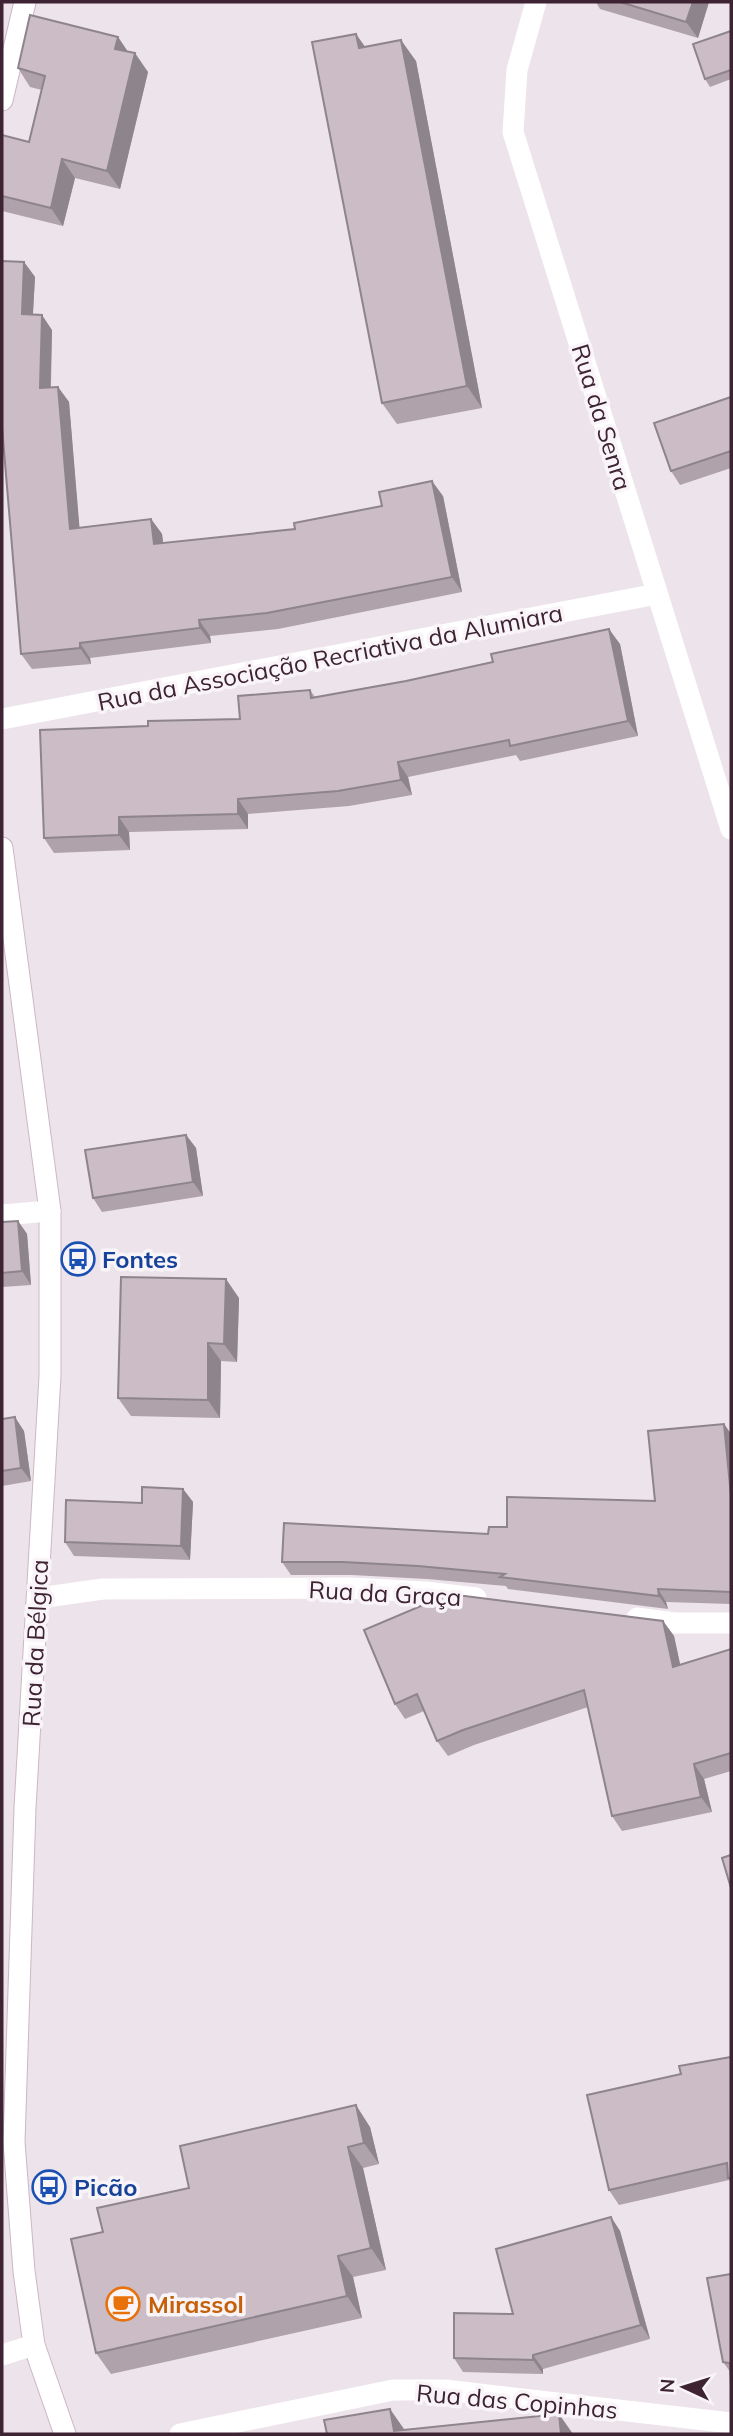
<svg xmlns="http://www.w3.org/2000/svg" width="733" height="2436" viewBox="0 0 733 2436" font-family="Mulish,sans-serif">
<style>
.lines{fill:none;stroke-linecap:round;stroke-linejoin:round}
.secondary-casing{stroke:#ccb7c5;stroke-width:23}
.street{stroke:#fff;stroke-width:21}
.secondary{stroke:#fff;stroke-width:21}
.wall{fill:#afa2aa}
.shaded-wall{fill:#8e848b}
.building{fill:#cbbcc6;stroke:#8e848b;stroke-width:2}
.labels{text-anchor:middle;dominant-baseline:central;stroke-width:7;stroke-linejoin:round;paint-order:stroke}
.street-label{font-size:24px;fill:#3e2332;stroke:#f9f4f8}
.transit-label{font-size:24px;font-weight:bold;fill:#164399;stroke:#f9f4f8;text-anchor:start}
.food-label{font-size:24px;font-weight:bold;fill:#c56008;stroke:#f9f4f8;text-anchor:start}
</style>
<rect width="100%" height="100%" fill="#ede3ea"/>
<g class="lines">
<defs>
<g id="secondary">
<polyline points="2,100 25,2"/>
<polyline points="2,848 50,1211 50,1376 25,1808 14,2142 24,2271 34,2345 65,2434"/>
</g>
</defs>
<use href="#secondary" class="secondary-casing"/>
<g class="street">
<polyline points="536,2 517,70 513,132 731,829"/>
<polyline points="2,719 657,594"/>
<polyline points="2,1215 50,1211"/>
<polyline points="39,1598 103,1589 351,1588 426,1592 476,1598"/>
<polyline points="637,1618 675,1623 731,1623"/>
<polyline points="2,2355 34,2345"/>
<polyline points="180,2434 393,2390 445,2390 731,2423"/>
</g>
<use href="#secondary" class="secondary"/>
</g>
<g class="wall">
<polygon points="596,2 709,2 698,38 600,9"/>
<polygon points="731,31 731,79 710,87 705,79"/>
<polygon points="118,37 128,52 148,72 120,189 75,178 63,226 2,211 2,135 29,142 42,90 30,87 18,68"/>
<polygon points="365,47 416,61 482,408 397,424 382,403"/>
<polygon points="24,262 35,277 33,314 52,330 51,387 58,387 69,402 79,528 151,519 162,534 163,543 295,529 443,496 462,592 278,629 210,636 211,643 90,658 91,664 32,669 21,654"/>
<polygon points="731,397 731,468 680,485 671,471"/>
<polygon points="620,644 638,736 520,761 516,755 408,777 412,795 349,806 248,814 248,829 129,832 130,850 54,853 44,838 148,726 240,719 310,690 315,697"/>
<polygon points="186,1135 196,1148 203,1196 102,1212 93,1198"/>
<polygon points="18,1221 27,1234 31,1285 2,1287 2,1222"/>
<polygon points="239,1298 237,1362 221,1361 220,1418 131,1416 118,1398"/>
<polygon points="2,1419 24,1431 31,1481 2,1486"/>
<polygon points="724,1424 731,1434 731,1604 666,1602 668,1609 508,1589 506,1586 427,1579 352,1575 291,1575 282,1562 488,1534 507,1527 655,1501"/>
<polygon points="183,1489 193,1502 190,1560 74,1556 65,1542 142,1503"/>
<polygon points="663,1621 674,1636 680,1665 731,1649 731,1771 704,1779 712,1812 622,1831 612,1816 588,1707 474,1745 448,1756 437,1741 424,1711 405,1719 395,1704 364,1630"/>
<polygon points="731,2057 731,2183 729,2180 619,2205 609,2190 681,2074"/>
<polygon points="370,2127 379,2164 363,2168 386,2270 353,2277 362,2318 111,2374 96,2353 103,2232 189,2188"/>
<polygon points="611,2217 620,2231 650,2339 543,2369 543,2374 463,2372 454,2358 513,2314"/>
<polygon points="731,2274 731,2373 723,2362"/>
</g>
<g class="shaded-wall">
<polygon points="693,2 709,2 698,38 686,22"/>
<polygon points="356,34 371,55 359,48"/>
<polygon points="118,37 130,55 115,49"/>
<polygon points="401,40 416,61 482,408 467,386"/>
<polygon points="135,53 148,72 120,189 107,171"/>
<polygon points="62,159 75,178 63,226 51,208"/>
<polygon points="24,262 35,277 32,329 22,314"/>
<polygon points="42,315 52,330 50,403 40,388"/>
<polygon points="58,387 69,402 81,545 70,529"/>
<polygon points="432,481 443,496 462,592 452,577"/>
<polygon points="151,519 162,534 165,559 154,544"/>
<polygon points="199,620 210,636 211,643 200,628"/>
<polygon points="609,629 620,644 638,736 628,721"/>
<polygon points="80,643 90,658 91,664 80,648"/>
<polygon points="398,762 408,777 412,795 401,780"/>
<polygon points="238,799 248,814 248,829 238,814"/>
<polygon points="119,817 129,832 130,850 119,835"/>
<polygon points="186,1135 196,1148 203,1196 193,1182"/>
<polygon points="18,1221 27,1234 31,1285 22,1271"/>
<polygon points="226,1279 239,1298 237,1362 224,1344"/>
<polygon points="208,1343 221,1361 220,1418 208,1400"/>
<polygon points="15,1417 24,1431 31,1481 21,1468"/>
<polygon points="724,1424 731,1434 731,1496"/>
<polygon points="183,1489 193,1502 190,1560 181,1546"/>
<polygon points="658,1589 666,1602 668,1609 659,1596"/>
<polygon points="663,1621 674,1636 684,1682 673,1667"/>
<polygon points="694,1764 704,1779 712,1812 701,1797"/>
<polygon points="356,2105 370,2127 379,2164 364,2143"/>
<polygon points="348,2147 363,2168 386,2270 371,2248"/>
<polygon points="611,2217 620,2231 650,2339 641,2325"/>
<polygon points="338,2256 353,2277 362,2318 347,2296"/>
<polygon points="533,2355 543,2369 543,2374 533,2360"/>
<polygon points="390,2409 404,2429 405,2434 394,2431"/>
<polygon points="559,2414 573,2434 561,2434"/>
</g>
<g class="building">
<polygon points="620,2 693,2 686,22"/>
<polygon points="30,15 118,37 115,49 135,53 107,171 62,159 51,208 2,196 2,135 29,142 45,76 18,68"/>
<polygon points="731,31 731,70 705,79 693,44"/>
<polygon points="356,34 359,48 401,40 467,386 382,403 312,42"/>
<polygon points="2,261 24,262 22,314 42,315 40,388 58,387 70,529 151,519 154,544 295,529 294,523 382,506 379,492 432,481 452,577 267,613 199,620 200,628 80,643 80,648 21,654 2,427"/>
<polygon points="731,397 731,451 671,471 654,423"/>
<polygon points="609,629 628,721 510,746 509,740 398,762 401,780 338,791 238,799 238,814 119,817 119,835 44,838 40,730 148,726 148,721 240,719 238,696 310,690 311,698 406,681 493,662 491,654"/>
<polygon points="186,1135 193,1182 93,1198 85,1150"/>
<polygon points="18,1221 22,1271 2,1273 2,1222"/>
<polygon points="121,1277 226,1279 224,1344 208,1343 208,1400 118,1398"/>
<polygon points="15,1417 21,1468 2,1471 2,1419"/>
<polygon points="724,1424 731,1496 731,1592 658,1589 659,1596 500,1577 505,1574 418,1566 343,1562 282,1562 284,1523 488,1534 489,1527 507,1527 507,1497 655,1501 648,1431"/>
<polygon points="142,1487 183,1489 181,1546 65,1542 66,1500 142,1503"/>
<polygon points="449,1594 663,1621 673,1667 731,1649 731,1753 694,1764 701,1797 612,1816 584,1690 463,1730 437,1741 417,1694 395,1704 364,1630"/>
<polygon points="731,1855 731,1888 722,1858"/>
<polygon points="731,2057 731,2178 728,2178 727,2163 609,2190 587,2095 681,2074 679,2066"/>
<polygon points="356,2105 364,2143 348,2147 371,2248 338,2256 347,2296 96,2353 71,2239 103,2232 97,2208 189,2188 180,2146"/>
<polygon points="611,2217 641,2325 533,2355 533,2360 454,2358 454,2313 513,2314 496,2249"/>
<polygon points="731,2274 731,2385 730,2363 723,2362 707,2278"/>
<polygon points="390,2409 394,2431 559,2414 561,2434 327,2434 324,2420"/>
</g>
<defs>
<symbol id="bus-ring" viewBox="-11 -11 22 22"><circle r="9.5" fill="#f9f4f8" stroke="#1a4fb4" stroke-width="1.5"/><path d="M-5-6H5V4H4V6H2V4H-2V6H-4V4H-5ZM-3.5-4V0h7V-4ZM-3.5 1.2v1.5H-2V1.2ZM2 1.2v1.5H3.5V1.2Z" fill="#1a4fb4"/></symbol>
<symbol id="cafe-ring" viewBox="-11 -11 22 22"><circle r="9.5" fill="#f9f4f8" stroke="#e8710a" stroke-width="1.5"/><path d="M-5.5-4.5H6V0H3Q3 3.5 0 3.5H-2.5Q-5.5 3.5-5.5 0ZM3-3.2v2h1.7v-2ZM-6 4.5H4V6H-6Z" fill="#e8710a"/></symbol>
</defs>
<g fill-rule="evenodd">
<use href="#bus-ring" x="59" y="1240" width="38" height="38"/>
<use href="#bus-ring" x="30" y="2168" width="38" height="38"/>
<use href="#cafe-ring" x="104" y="2285" width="38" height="38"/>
</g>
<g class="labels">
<g class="street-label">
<text transform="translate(602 417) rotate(73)">Rua da Senra</text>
<text transform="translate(330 657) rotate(-11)">Rua da Associação Recriativa da Alumiara</text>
<text transform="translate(385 1593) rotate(3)">Rua da Graça</text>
<text transform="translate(35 1643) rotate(-87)">Rua da Bélgica</text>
<text transform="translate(517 2401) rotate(5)">Rua das Copinhas</text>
</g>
<g class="transit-label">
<text x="102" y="1259">Fontes</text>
<text x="74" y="2187">Picão</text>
</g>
<g class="food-label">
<text x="148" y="2304">Mirassol</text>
</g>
</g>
<rect width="733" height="2436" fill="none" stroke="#3e2332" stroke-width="7"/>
<g transform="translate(684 2387) rotate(274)" stroke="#f9f4f8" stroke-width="5" paint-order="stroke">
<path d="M0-5L12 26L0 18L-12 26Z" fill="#3e2332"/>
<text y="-10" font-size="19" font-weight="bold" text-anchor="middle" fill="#3e2332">N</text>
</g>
</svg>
